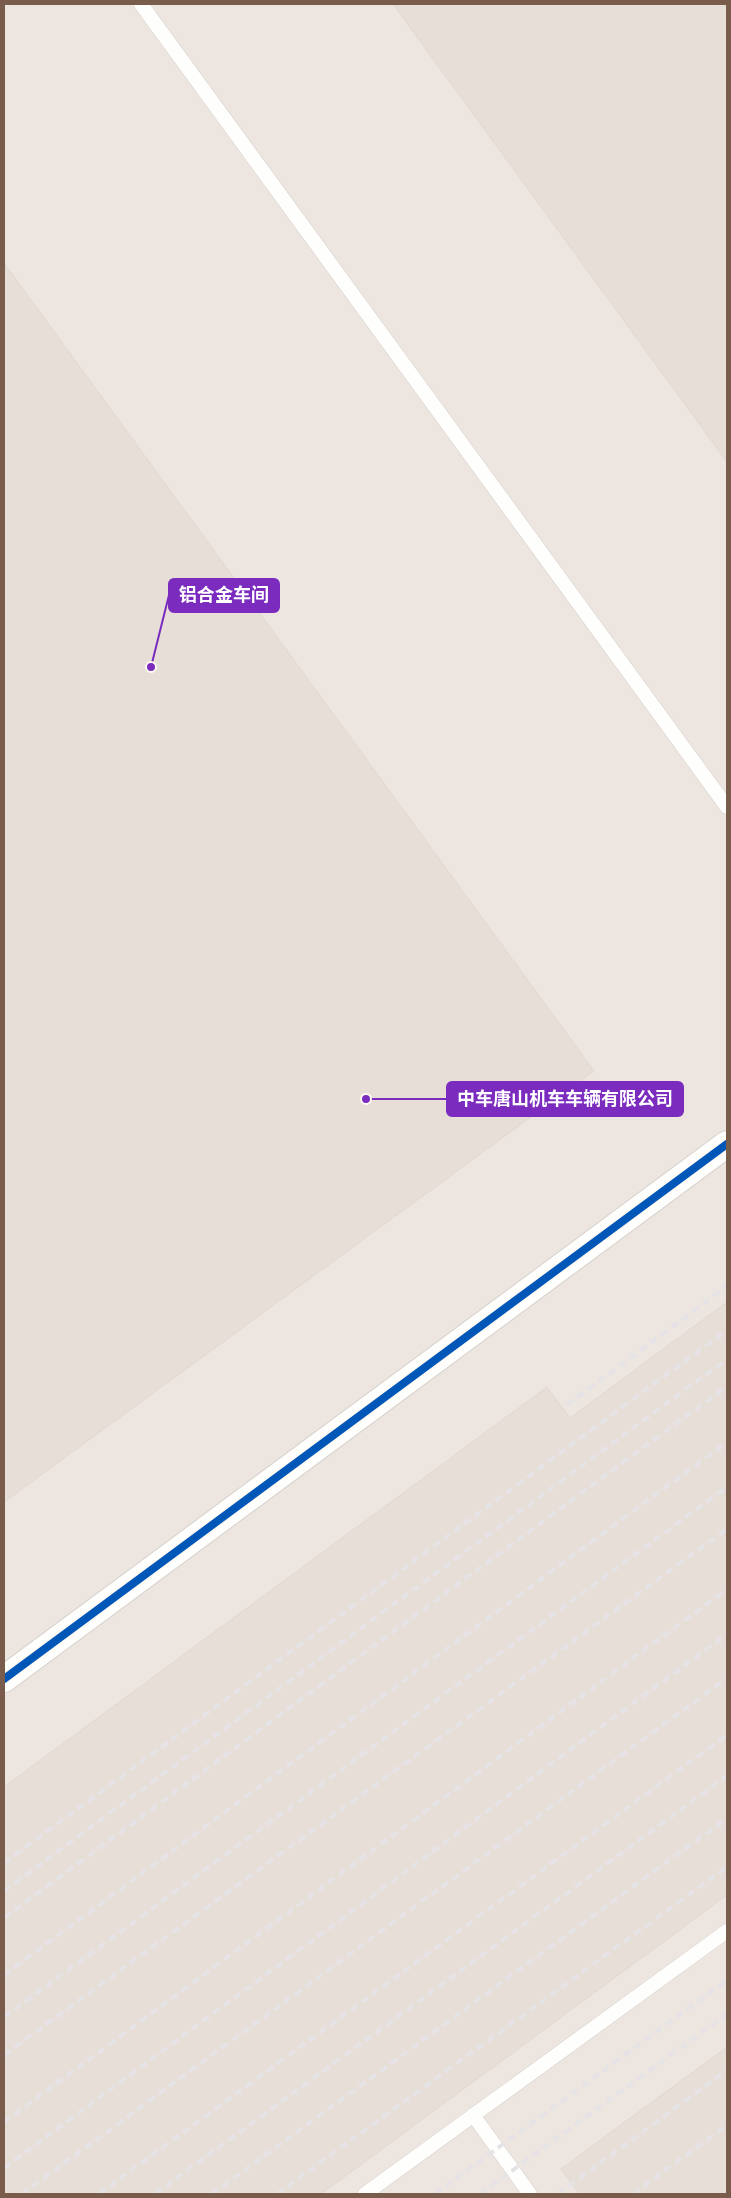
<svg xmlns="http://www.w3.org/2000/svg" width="731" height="2198" viewBox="0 0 731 2198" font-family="Cabin,'Noto Sans SC',sans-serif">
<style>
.industrial{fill:#ede5e0}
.building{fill:#e6ded7;stroke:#e2d8d2}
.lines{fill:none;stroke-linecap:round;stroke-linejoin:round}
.service-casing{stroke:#d7d1cb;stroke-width:15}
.minor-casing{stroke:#d7d1cb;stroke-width:28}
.service{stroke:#fefefd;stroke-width:14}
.minor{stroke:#fefefd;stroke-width:26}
.rail{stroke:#e6e3e7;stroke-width:4;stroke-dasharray:8 5;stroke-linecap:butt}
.cycleway-casing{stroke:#fffaf3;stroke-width:11}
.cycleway{stroke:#0057b8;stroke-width:8}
.leader{fill:none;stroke:#7b2cbf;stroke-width:2}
.callout-dot{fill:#7b2cbf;stroke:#fffaf3;stroke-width:2}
.callout{fill:#7b2cbf;stroke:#7b2cbf;stroke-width:2}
.callout-label{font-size:18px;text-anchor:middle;font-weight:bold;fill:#fff}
</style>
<rect width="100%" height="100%" fill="#f9f5f0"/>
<rect class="industrial" x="4" y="4" width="723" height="2190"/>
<g class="building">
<polygon points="393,4 727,4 727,462"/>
<polygon points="4,263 594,1071 4,1502"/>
<polygon points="727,1302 727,1895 321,2194 4,2194 4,1787 547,1387 570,1418"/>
<polygon points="727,2047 727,2194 580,2194 561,2169"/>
</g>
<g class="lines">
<defs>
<g id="service">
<polyline points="141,4 727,807"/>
<polyline points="473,2115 530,2194"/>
<polyline points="365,2194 727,1931"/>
</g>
<polyline id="minor" points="4,1679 727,1144"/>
</defs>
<use href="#service" class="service-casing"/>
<use href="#minor" class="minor-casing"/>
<use href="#service" class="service"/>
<use href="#minor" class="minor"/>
<g class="rail">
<polyline points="567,1405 727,1286"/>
<polyline points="4,1863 727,1330"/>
<polyline points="4,1891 727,1359"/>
<polyline points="4,1918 727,1386"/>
<polyline points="4,1975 727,1442"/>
<polyline points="4,2017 727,1487"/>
<polyline points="4,2055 727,1529"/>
<polyline points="4,2122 727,1589"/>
<polyline points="4,2168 727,1634"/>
<polyline points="22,2194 727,1678"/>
<polyline points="99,2194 727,1735"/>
<polyline points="155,2194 727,1776"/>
<polyline points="212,2194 727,1818"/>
<polyline points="277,2194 727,1867"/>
<polyline points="435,2194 727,1980"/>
<polyline points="480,2194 727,2014"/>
<polyline points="558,2194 727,2070"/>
<polyline points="633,2194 727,2125"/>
</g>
<defs>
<polyline id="cycleway" points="4,1679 727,1144"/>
</defs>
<use href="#cycleway" class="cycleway-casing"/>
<use href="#cycleway" class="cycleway"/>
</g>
<path class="leader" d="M151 667L169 595M366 1099L447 1099"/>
<g class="callout-dot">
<circle cx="151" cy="667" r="5"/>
<circle cx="366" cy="1099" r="5"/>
</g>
<g class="callout">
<rect x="169" y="579" width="110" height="33" rx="5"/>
<rect x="447" y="1082" width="236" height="34" rx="5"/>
</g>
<g class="callout-label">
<text x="224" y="601">铝合金车间</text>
<text x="565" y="1105">中车唐山机车车辆有限公司</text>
</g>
<rect width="731" height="2198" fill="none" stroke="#7a5c4d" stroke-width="10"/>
</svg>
